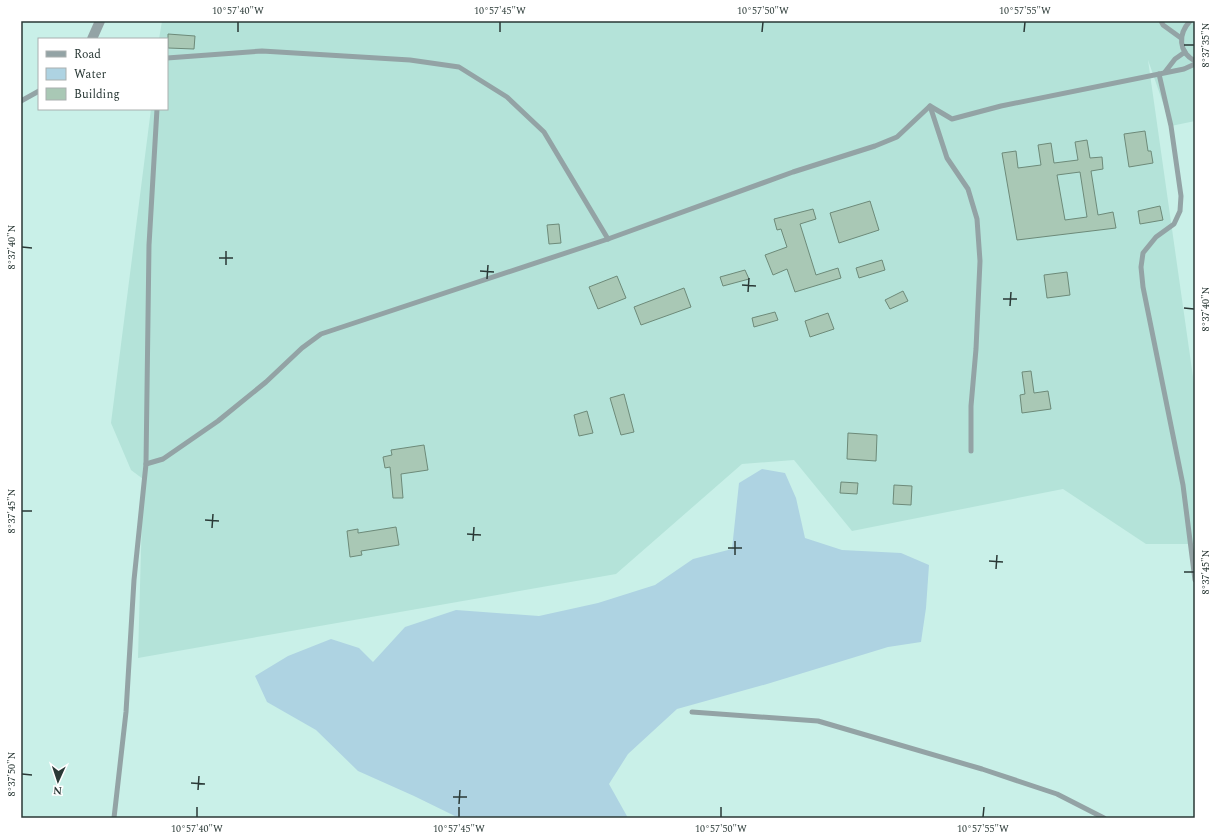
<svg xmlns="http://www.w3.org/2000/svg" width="1216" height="839" viewBox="0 0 1216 839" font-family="Spectral,serif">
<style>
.built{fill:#b4e3d9}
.water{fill:#aed3e2}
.building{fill:#a9c8b5;stroke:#6d8a79;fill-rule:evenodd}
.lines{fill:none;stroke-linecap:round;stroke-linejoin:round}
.service{stroke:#93a3a5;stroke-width:5}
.minor{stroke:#93a3a5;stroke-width:10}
.ticks{fill:none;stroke:#2a3936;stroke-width:1.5}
.neatline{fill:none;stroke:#2a3936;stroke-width:1.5}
.ticks-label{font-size:10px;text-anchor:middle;fill:#2a3936}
</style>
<rect width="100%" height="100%" fill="#c9f0e8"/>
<polygon class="built" points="162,21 1195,21 1195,121 1171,126 1148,60 1195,391 1195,544 1146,544 1063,489 852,531 794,460 742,464 616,574 138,658 143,479 131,470 111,423 151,109 167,109 167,39 159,39"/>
<polygon class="water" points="762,469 785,473 796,498 805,538 842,550 901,553 929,565 926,608 921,642 888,647 767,684 677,709 628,754 609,784 628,818 459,818 414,796 358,771 316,730 267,702 255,676 288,656 331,639 359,648 373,662 405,627 456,610 539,616 598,603 655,585 693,559 732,549 739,483"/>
<g class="building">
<polygon points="168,34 195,36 194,49 168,48"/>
<polygon points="1145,131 1148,151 1151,151 1153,163 1129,167 1124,134"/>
<path d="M1087 140 1090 158 1102 157 1103 169 1091 171 1098 215 1113 212 1116 228 1017 240 1002 153 1016 151 1018 168 1041 165 1038 145 1051 143 1054 163 1078 160 1075 142ZM1080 172 1087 217 1065 220 1057 175Z"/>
<polygon points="870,201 879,230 839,243 830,213"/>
<polygon points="1160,206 1163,220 1140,224 1138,211"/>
<polygon points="813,209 816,219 800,224 816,275 838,268 841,278 795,292 787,269 773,275 765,255 787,247 781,229 777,230 774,219"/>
<polygon points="559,224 561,243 549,244 547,225"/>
<polygon points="882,260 885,270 859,278 856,268"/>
<polygon points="745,270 749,279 723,286 720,277"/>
<polygon points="1067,272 1070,295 1047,298 1044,275"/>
<polygon points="617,276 626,298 598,309 589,287"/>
<polygon points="684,288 691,307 641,325 634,307"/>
<polygon points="903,291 908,301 890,309 885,300"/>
<polygon points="775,312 778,320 754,327 752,318"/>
<polygon points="828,313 834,329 810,337 805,321"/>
<polygon points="1031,371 1034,393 1048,391 1051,409 1022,413 1020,395 1025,394 1022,372"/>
<polygon points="624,394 634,432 621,435 610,398"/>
<polygon points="587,411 593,433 579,436 574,415"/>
<polygon points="848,433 877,435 876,461 847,459"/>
<polygon points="424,445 428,470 401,474 403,498 393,498 390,467 385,468 383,457 392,455 391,450"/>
<polygon points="841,482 858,483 857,494 840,493"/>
<polygon points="894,485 912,486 911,505 893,504"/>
<polygon points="396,527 399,545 361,551 362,555 350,557 347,531 358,529 358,533"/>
</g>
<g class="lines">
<g class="service">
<polyline points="1161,21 1163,25 1181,38"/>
<path d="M1190 21C1178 34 1178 52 1195 61"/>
<polyline points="167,58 262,51 410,60 459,67 507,97 544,132 608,239"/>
<polyline points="1165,72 1175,59 1185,52"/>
<polyline points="1159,74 1171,126 1181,196 1180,211 1174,224 1156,237 1143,253 1141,267 1143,287 1183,485 1195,580"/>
<polyline points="21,101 39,91"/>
<polyline points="930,106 952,119 1001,106 1184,69 1195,64"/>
<polyline points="146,464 163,459 218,421 266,382 302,348 321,334 608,239 793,172 875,146 897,137 930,106 947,158 968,189 977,219 980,261 976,349 971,406 971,451"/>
<polyline points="692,712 818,721 982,769 1057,794 1104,818"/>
<polyline points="114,818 126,712 134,580 146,464 149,245 157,109"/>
</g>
<polyline class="minor" points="92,39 100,21"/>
</g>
<path class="ticks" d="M238 32V22M500 32V22M762 32 763 22M1024 32 1025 22M1184 45H1194M22 247 32 248M219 258H233M226 265V251M480 271 494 272M487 279 488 265M742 285 756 286M748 292 749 278M1003 299H1017M1010 306 1011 292M1184 308 1194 309M22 511H32M205 520 219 521M212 528 213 514M467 534 481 535M473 541 474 527M728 548H742M735 555V541M989 561 1003 562M996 569 997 555M1184 572H1194M22 774 32 775M191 783 205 784M198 790 199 776M453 797H467M459 804 460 790M197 817V807M459 817V807M721 817V807M983 817 984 807"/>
<rect width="1216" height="839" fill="none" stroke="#ffffff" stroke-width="44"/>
<rect x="38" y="38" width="130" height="72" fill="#ffffff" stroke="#aab0af"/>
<rect x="46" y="51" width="20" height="6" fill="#93a3a5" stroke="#aab0af"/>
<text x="74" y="58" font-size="12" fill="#2a3936">Road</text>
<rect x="46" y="68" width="20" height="12" fill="#aed3e2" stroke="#aab0af"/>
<text x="74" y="78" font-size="12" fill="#2a3936">Water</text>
<rect x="46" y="88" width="20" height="12" fill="#a9c8b5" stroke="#aab0af"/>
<text x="74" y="98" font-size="12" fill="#2a3936">Building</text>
<g transform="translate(58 781) rotate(183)" stroke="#ffffff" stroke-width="3" paint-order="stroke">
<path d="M0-3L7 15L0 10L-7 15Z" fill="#2a3936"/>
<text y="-6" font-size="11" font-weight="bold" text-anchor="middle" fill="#2a3936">N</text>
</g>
<rect x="22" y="22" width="1172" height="795" class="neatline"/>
<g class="ticks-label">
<text x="238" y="14">10°57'40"W</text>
<text x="500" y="14">10°57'45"W</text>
<text x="763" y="14">10°57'50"W</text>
<text x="1025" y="14">10°57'55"W</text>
<text transform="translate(1205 45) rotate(-90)" y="4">8°37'35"N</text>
<text transform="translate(11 247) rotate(-90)" y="4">8°37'40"N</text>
<text transform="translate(1205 309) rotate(-90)" y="4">8°37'40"N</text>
<text transform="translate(11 511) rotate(-90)" y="4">8°37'45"N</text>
<text transform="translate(1205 572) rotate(-90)" y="4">8°37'45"N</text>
<text transform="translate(11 774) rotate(-90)" y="4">8°37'50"N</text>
<text x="197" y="832">10°57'40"W</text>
<text x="459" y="832">10°57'45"W</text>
<text x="721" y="832">10°57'50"W</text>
<text x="983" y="832">10°57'55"W</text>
</g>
</svg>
